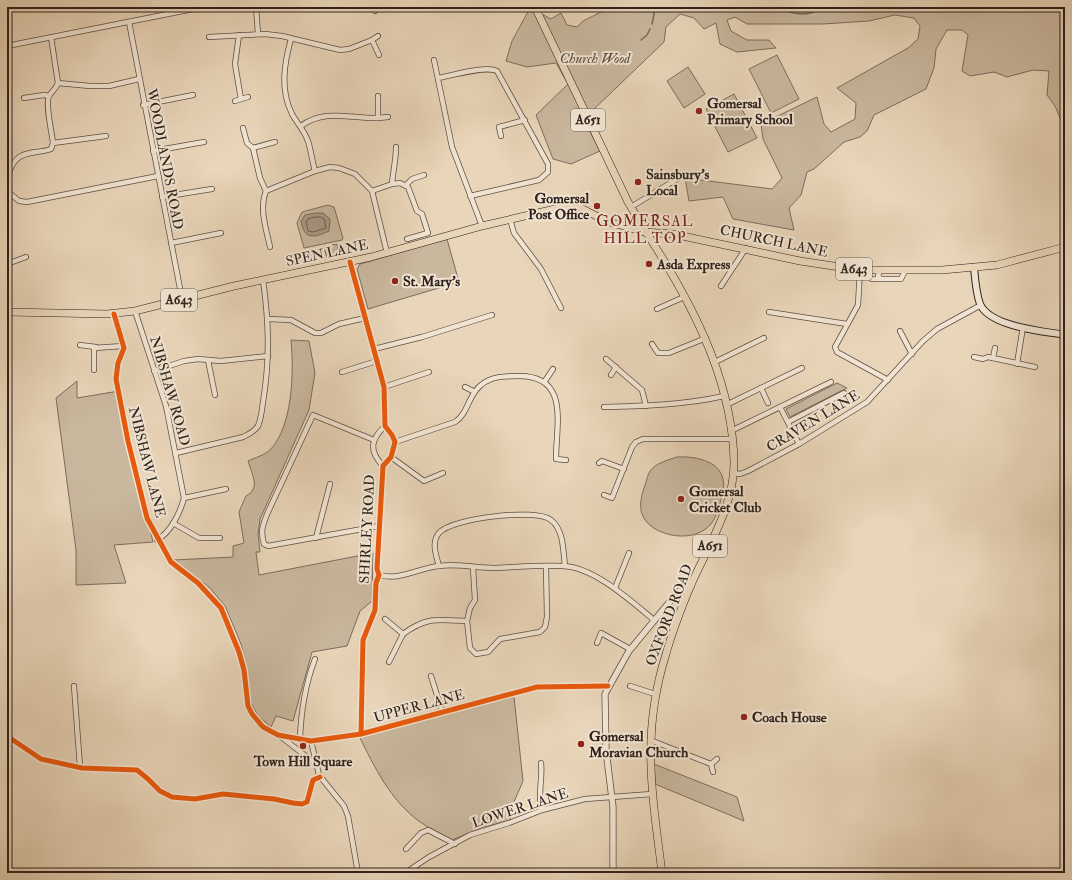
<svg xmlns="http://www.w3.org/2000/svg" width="1072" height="880" viewBox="0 0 1072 880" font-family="'IM FELL Double Pica',serif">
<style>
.green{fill:#c9b79e;stroke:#7c6c5e}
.water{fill:#a99884;stroke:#78695b}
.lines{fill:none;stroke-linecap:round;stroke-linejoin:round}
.shore{stroke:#6c5d50;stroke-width:1}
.stream{stroke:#78695b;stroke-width:1.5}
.minor-casing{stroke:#5d4f44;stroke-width:6}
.tertiary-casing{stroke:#5d4f44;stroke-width:7}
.secondary-casing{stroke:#2e221d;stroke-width:8}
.primary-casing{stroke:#2e221d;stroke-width:8}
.minor{stroke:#f1e4d2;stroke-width:4.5}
.tertiary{stroke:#f1e4d2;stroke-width:5.5}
.secondary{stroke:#f1e4d2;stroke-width:6}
.primary{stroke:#e9d5b9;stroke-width:7}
.cycleway-casing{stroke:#f1e4d2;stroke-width:8}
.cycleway{stroke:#e8590c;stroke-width:5}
.poi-dot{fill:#8f2418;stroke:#f1e4d2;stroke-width:1.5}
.labels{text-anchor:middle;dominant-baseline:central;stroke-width:4;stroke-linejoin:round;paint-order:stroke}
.shield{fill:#f1e4d2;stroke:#685c53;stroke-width:1}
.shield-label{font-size:13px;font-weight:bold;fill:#2e221d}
.park-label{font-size:14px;font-style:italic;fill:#55473d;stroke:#f1e4d2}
.poi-label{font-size:14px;font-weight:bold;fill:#2e221d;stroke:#f1e4d2;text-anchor:start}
.street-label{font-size:14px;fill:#2e221d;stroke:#f1e4d2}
.neighbourhood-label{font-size:15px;letter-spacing:1px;fill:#7a1f14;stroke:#f1e4d2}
</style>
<rect width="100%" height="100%" fill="#e9d5b9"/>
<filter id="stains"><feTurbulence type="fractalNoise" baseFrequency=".005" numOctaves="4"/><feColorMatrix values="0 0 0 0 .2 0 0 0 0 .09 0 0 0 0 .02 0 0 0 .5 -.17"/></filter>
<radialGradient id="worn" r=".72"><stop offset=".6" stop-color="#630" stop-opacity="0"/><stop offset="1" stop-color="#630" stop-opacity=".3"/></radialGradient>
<g class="green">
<polygon points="611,7 1065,7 1065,130 1055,106 1047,95 1049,71 1033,70 1007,77 994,72 970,76 962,71 968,35 962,30 947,30 936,49 934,68 926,89 874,115 867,131 860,137 844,142 814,169 807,172 801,195 789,208 794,230 733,219 723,197 689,201 685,178 772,189 782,178 763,139 761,124 817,97 824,124 831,132 855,119 856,103 837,88 908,48 918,39 920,26 914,18 895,15 869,21 823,24 747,24 735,17 727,20 731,31 747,40 769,40 776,48 737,52 720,44 716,23 704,29 694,18 680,14 666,27 664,42 592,111 580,112 600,151 571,164 553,159 536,115 568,84 556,63 527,67 506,61 512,41 530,8 551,19 561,13 567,25 577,27 583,21"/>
<polygon points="777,55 799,99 771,113 749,69"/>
<polygon points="688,67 705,94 684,108 667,81"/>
<polygon points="734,94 757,138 728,152 706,109"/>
<polygon points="328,205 334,207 343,238 342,240 304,248 297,223 302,212"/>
<polygon points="447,239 459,282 368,309 357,269 360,264"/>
<polygon points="337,244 339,255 327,258 324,247"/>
<path d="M291 340 309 341 315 373 309 410 260 519 258 534 260 552H256L259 575 373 553 372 601 360 611 347 646 312 652 293 721 276 716 271 727 258 716 249 699 247 670 241 644 225 606 209 587 174 560 233 557V546L244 543 239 512 246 496C261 488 252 475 248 461 254 458 265 455 270 450 293 426 294 372 291 340Z"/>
<polygon points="77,381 77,398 119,391 153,542 114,545 126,583 76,585 76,550 56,398"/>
<polygon points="837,383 847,388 790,417 786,409"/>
<path d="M677 457C693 456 719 460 723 479 725 487 722 496 720 503 718 510 715 520 710 525 696 541 666 538 651 526 636 514 640 499 646 482 647 479 648 474 650 471 656 463 668 460 677 457Z"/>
<path d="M514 697 523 781 514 802 510 820 481 828 452 840C442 834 430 829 420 822 390 800 375 768 359 736L438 714Z"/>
<polygon points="654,764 737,797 744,821 655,784"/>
</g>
<path class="water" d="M315 213H323L330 219 329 231C314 238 304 240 301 221L305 215Z"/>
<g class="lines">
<polygon class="shore" points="315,217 321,217 324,219 326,228 313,232 308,231 306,222 308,219"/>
<g class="stream">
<path d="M777 7C789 13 809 19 821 7"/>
<polyline points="931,7 949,11 975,7"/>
<polyline points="652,24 654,14 654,7"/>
<polyline points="641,40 647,35 650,29"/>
</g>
<defs>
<g id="minor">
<polyline points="256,7 258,34"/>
<polyline points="373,7 375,11"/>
<polyline points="129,22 182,299"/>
<polyline points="239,35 235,64 241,99"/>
<polyline points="209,37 265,34 282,36 340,50 349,49 372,40 379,55"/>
<path d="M291 39C284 64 280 90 292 114 297 123 304 130 308 141 311 150 312 161 315 171"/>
<polyline points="372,40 378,36"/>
<polyline points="7,46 203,7"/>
<polyline points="434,60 452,147 482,226"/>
<path d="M438 78C451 76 486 65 497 71L548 164V172L539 180 470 196"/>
<polyline points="58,83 90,86 109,86 139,79"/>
<polyline points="24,98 44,95 49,96"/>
<polyline points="235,101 248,97"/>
<polyline points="143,105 193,95"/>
<polyline points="378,118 388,117"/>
<path d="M301 126C325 108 351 119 378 118V96"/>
<polyline points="243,128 247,143 253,148 260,178 266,191"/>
<polyline points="501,136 499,127 525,120"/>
<polyline points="53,143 106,136"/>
<polyline points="253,148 275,142"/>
<polyline points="153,151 204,142"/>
<path d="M7 176C10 171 12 163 17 159 25 151 41 153 51 149L53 143C52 133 45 104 49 96 52 91 56 89 58 83L51 37"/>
<polyline points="392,184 400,183 408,187 417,211 422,214 428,233 407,239"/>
<polyline points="406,185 412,179 424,175"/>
<polyline points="7,191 19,201 27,202 158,176"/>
<path d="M372 191 392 184C393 171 396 160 396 147"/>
<polyline points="162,197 212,189"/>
<polyline points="631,207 677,179"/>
<polyline points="510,219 514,233 541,269 561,308"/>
<polyline points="171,243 221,233"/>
<path d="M270 247C266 228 259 209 266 191L315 171 330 167 339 168 355 174 372 191 387 253"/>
<polyline points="350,262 384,387 385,426 392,435 395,442 391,457 383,466 377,569 379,575 376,583 375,610 363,640 361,734"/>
<polyline points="7,264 26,257"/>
<polyline points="860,270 858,305 835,347 837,352 888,380"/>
<polyline points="880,270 878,276 881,279 901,279 905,271"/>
<polyline points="872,279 881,279"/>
<polyline points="721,286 746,248"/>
<polyline points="657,309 684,297"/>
<path d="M135 311 166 406 184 498C180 513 171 532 157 540"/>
<polyline points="769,312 847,324"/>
<polyline points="114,314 124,348 118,363 116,379 128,441 147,518 171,562 198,583 221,608 239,652 244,670 248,706 252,714 263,727 278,735 311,741 361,734 537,687 608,686"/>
<polyline points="269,319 291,320 315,333 321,333 339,324 365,318"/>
<polyline points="900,331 912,354"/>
<polyline points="652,344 658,353 669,353 706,338"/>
<polyline points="80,345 96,347"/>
<polyline points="374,349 422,337 492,315"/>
<polyline points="974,357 983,359 988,357 1035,367"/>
<polyline points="993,358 995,348"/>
<polyline points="606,359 642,390 646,406"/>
<polyline points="208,360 215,395"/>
<polyline points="715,362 764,338"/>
<polyline points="1017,364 1023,327"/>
<polyline points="94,370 94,348 123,346"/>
<polyline points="154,371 184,361 198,359 221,361 268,356"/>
<polyline points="342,372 377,361"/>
<polyline points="611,375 616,367"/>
<polyline points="545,381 553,369"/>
<polyline points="384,387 429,372"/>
<polyline points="465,387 473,391"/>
<polyline points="761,388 768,403"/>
<polyline points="726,405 802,368"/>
<path d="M604 407C644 406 684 405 724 396"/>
<polyline points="780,407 799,444"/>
<polyline points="788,422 844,393"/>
<polyline points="731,431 831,382"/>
<path d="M374 440 313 415 268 512C263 524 260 531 264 544L268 546 379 526"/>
<path d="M395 442 455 422C468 414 468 395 481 385 492 376 505 376 519 376 570 376 556 424 556 459L566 460"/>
<path d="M176 453 243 437C249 434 254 432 258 426 261 419 262 410 263 402 270 359 269 323 263 280"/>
<polyline points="391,457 424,481 443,473"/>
<polyline points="599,463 602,461 624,469"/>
<path d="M383 466C369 451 370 440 385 426"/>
<polyline points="733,473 740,474 748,471 799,444 867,402 923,341 937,329 981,305"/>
<polyline points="604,495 612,498 632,447 636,442 643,439 731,439"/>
<polyline points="184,498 226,489"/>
<polyline points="173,523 199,538 220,538"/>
<polyline points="316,538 330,484"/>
<path d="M439 566C436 555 431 542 439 533 452 518 536 508 551 520 564 530 563 551 565 566"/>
<polyline points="473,568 475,600 470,608 467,621 470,648 476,654 488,652 500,639 540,632 545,627 547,617 546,567"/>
<path d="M379 575C399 581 419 568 439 566 456 563 476 568 493 568 516 567 541 565 563 566 594 567 631 601 654 620"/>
<polyline points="615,588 629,553"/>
<path d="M385 619 403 634C428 616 438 620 467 621"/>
<polyline points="597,643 601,633 630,649"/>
<polyline points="389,662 403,634"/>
<polyline points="431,676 442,711"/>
<polyline points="74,686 80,767"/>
<polyline points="630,686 655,694"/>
<polyline points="7,736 41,759 82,768 137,770 148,779 160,791 172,797 195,799 223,794 274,799 293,803 302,804 307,802 313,780 320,777"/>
<polyline points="280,736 316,764"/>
<path d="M300 739C301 711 305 685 315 659"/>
<polyline points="650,740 711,764 717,759"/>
<polyline points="311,741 319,775 344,806 348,816 358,873"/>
<path d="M541 763C543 779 537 795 542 810"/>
<polyline points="711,764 713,772"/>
<polyline points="406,849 421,833 428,830 455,844"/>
<polyline points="405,873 429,857 470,835 509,823 542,810 585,799 652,794"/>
</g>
<polyline id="tertiary" points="613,873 613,807 606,750 605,694 629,651 677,593 684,588 691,587"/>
<path id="secondary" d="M974 267C975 279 976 293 980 304 990 327 1043 331 1065 335"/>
<g id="primary">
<path d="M535 7 628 202C638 219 648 235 658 251 698 315 733 387 734 463 734 507 707 548 690 587 681 609 672 632 666 654 641 733 652 793 662 873"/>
<polyline points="7,312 107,314 135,311 234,286 371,257 482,226 568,206 577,206 606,221 644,232 673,234 800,261 860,270 942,270 997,265 1065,247"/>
</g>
</defs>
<use href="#minor" class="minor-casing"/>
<use href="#tertiary" class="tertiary-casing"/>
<use href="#secondary" class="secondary-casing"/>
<use href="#primary" class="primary-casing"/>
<use href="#minor" class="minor"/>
<use href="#tertiary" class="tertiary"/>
<use href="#secondary" class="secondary"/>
<use href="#primary" class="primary"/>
<defs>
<g id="cycleway">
<polyline points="350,262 384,387 385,426 392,435 395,442 391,457 383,466 377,569 379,575 376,583 375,610 363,640 361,734"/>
<polyline points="114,314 124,348 118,363 116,379 128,441 147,518 171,562 198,583 221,608 239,652 244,670 248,706 252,714 263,727 278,735 311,741 361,734 537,687 608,686"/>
<polyline points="7,736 41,759 82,768 137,770 148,779 160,791 172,797 195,799 223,794 274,799 293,803 302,804 307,802 313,780 320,777"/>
</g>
</defs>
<use href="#cycleway" class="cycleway-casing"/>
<use href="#cycleway" class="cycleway"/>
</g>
<g class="poi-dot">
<circle cx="699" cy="111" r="4"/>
<circle cx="638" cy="182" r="4"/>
<circle cx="597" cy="206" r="4"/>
<circle cx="649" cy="264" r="4"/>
<circle cx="395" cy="281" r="4"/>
<circle cx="681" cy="499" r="4"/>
<circle cx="744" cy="717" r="4"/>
<circle cx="581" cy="744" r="4"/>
<circle cx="303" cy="746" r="4"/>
</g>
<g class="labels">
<g class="shield">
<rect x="571" y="109" width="34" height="22" rx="3"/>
<rect x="836" y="258" width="36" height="22" rx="3"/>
<rect x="161" y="289" width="36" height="22" rx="3"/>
<rect x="693" y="535" width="34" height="22" rx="3"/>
</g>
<g class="shield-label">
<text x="588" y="120">A651</text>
<text x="854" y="269">A643</text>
<text x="179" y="300">A643</text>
<text x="710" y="546">A651</text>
</g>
<g class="park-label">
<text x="595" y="58">Church Wood</text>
</g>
<g class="poi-label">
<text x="707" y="103">Gomersal<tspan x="707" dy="16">Primary School</tspan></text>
<text x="646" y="174">Sainsbury's<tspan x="646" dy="16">Local</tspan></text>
<text x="589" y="198" text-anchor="end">Gomersal<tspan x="589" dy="16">Post Office</tspan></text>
<text x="657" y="264">Asda Express</text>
<text x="403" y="281">St. Mary's</text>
<text x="689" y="491">Gomersal<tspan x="689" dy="16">Cricket Club</tspan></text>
<text x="752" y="717">Coach House</text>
<text x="589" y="736">Gomersal<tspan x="589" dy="16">Moravian Church</tspan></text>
<text x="303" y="761" text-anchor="middle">Town Hill Square</text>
</g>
<g class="street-label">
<text transform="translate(165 159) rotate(79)">WOODLANDS ROAD</text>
<text transform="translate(774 241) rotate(12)">CHURCH LANE</text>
<text transform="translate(327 253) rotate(-12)">SPEN LANE</text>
<text transform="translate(170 391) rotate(74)">NIBSHAW ROAD</text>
<text transform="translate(813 421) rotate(-31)">CRAVEN LANE</text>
<text transform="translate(147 462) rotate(76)">NIBSHAW LANE</text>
<text transform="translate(367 529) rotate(-87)">SHIRLEY ROAD</text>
<text transform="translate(669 615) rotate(-69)">OXFORD ROAD</text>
<text transform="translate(419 706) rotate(-15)">UPPER LANE</text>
<text transform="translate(520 808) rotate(-18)">LOWER LANE</text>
</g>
<g class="neighbourhood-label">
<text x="645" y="221">GOMERSAL<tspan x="645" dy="17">HILL TOP</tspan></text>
</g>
</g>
<rect width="1072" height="880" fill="none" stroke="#e9d5b9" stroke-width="24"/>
<rect x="8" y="8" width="1056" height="864" fill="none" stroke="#2e221d" stroke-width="2"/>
<rect x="12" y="12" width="1048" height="856" fill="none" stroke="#2e221d"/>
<rect width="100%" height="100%" filter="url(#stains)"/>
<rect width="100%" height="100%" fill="url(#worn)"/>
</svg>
